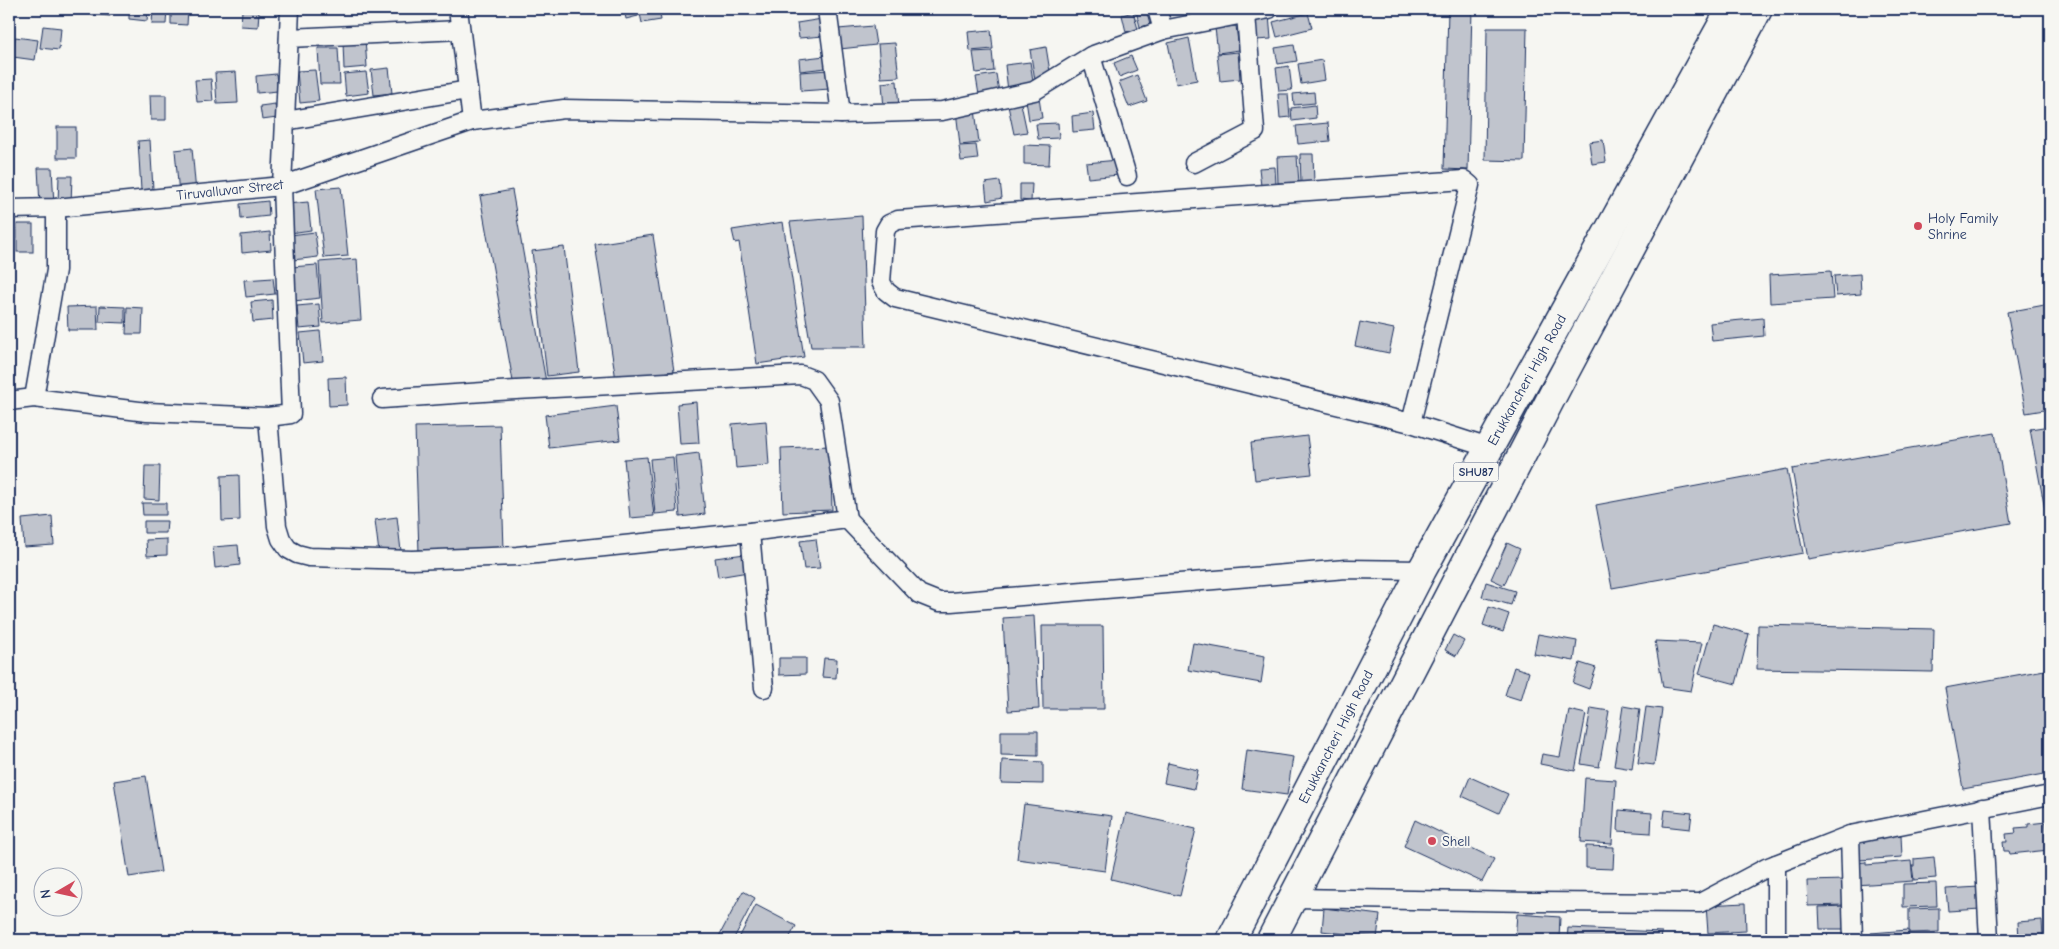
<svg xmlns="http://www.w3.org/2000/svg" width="2059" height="949" viewBox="0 0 2059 949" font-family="'Comic Neue',sans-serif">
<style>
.building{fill:#c0c4cd;stroke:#1b2f5e}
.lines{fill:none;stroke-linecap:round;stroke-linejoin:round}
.minor-casing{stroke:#1b2f5e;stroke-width:21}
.primary-casing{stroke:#1b2f5e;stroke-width:31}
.minor{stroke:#f6f6f2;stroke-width:18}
.primary{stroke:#f6f6f2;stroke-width:28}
.poi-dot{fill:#d1495b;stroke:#f6f6f2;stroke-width:2}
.labels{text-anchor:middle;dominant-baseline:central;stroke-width:4;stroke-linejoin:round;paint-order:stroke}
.shield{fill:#f6f6f2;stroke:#5d6b8a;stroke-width:1}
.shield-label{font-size:12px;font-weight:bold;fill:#1b2f5e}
.street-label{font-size:14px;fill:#1b2f5e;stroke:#f6f6f2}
.poi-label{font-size:14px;fill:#1b2f5e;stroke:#f6f6f2;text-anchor:start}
</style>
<rect width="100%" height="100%" fill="#f6f6f2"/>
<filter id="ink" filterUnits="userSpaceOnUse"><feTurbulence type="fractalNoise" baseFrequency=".02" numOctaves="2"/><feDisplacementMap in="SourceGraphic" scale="10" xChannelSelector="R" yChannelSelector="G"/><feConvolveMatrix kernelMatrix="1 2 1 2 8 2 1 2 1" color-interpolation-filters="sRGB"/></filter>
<g filter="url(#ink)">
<g class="building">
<polygon points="87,9 110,9 110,16 87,14"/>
<polygon points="129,9 148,9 147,21 129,19"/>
<polygon points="153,9 167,9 166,24 152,24"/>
<polygon points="171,9 188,9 187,25 171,24"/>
<polygon points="624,9 636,9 638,16 626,19"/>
<polygon points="639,9 659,9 661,20 642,23"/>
<polygon points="1146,9 1150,25 1140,27 1136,11"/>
<polygon points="1448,9 1472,9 1468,170 1444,169"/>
<polygon points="242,10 259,11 258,27 241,26"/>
<polygon points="1133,12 1138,29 1126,32 1122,15"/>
<polygon points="1308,13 1312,28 1277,37 1273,22"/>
<polygon points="1269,15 1271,39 1256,40 1254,17"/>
<polygon points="822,19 824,36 799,38 797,23"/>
<polygon points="43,26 61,28 59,50 40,48"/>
<polygon points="873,26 876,45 840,49 838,29"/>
<polygon points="1236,26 1239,50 1218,53 1215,28"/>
<polygon points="1487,28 1527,28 1524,161 1485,160"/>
<polygon points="991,30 993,49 970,51 968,32"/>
<polygon points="15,37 38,40 35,60 13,57"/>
<polygon points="1189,38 1197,80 1176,84 1168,43"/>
<polygon points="365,39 367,67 344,69 343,42"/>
<polygon points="895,43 899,77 881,78 878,44"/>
<polygon points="1294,45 1297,61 1278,64 1275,48"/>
<polygon points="1046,47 1051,78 1035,80 1030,50"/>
<polygon points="318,48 338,48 340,84 320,84"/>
<polygon points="992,51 994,71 976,73 973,52"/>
<polygon points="1238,52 1240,79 1220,81 1217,54"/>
<polygon points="825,56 826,68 800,71 799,59"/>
<polygon points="1131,56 1137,70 1119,77 1114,63"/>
<polygon points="1322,60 1325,80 1301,84 1298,64"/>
<polygon points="1030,62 1034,87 1008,91 1005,65"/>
<polygon points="1289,66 1292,90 1279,91 1276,68"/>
<polygon points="389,68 392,93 374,95 371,70"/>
<polygon points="315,70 319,101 300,103 297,71"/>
<polygon points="829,70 830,89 801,91 800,72"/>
<polygon points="236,72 238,103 217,104 215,73"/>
<polygon points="366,72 369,93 346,96 344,74"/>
<polygon points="276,74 278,91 257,93 256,76"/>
<polygon points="996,74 999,92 979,95 976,77"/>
<polygon points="1137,75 1147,101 1129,107 1119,82"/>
<polygon points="211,79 213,101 197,102 195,80"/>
<polygon points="897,81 899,108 884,109 882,83"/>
<polygon points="1314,92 1315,103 1294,105 1293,94"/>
<polygon points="1278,94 1288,94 1290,117 1280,118"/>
<polygon points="150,95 166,95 166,120 151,120"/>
<polygon points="1039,98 1042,118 1029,120 1026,100"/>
<polygon points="1020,99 1027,132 1014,134 1007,101"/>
<polygon points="275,104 277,118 262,120 260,106"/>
<polygon points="1315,105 1316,118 1292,121 1291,108"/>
<polygon points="975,109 979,143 960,145 956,111"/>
<polygon points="1093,113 1095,130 1073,132 1072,116"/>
<polygon points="1058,123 1059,138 1038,139 1036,124"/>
<polygon points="1328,123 1330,141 1298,144 1296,126"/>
<rect x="57" y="127" width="19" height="31"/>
<polygon points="150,140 153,189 141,190 138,141"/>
<polygon points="1603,140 1606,162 1592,164 1589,142"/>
<polygon points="976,145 978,159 961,161 959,146"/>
<polygon points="1024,145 1050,146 1049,165 1024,164"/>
<polygon points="192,148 196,193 179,194 175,150"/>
<polygon points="1300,154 1313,154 1314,183 1301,184"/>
<polygon points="1297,156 1299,183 1278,183 1277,157"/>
<polygon points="1118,160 1119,175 1088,178 1086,163"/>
<polygon points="1275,167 1276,185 1261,186 1259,168"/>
<polygon points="38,168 52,168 54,205 40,205"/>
<polygon points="59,176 72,176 71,204 58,203"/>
<polygon points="1000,181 1002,198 987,201 985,183"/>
<polygon points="1020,184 1032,184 1031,201 1020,200"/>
<polygon points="341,187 348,256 324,258 316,189"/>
<polygon points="512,190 546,382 514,387 480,196"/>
<polygon points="268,201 269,216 241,219 240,204"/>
<polygon points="308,202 311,230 290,233 287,204"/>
<polygon points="862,216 866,347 811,347 790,222"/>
<polygon points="783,222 804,357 757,364 739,242 735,243 732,230"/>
<rect x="17" y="224" width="16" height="28"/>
<polygon points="270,232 271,250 242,253 241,235"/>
<polygon points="315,232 318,257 293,260 290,235"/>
<polygon points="653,235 674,371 616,380 595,244"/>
<polygon points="564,247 579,372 547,376 532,251"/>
<polygon points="357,259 361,320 323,323 319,262"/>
<polygon points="317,265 320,298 294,301 291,267"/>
<polygon points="1831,271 1833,299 1770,303 1769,275"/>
<polygon points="1860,274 1861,294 1836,296 1834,276"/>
<polygon points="273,278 275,294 246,297 244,280"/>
<polygon points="272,300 273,320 253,322 251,302"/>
<polygon points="319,304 321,327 299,329 297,306"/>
<polygon points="2050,304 2050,409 2026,413 2007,312"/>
<polygon points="97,306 98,330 68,330 67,307"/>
<polygon points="100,306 125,307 125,323 99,322"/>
<polygon points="127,307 143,308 142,334 126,334"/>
<polygon points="1763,318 1764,336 1712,341 1710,323"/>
<polygon points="1360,322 1394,329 1389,353 1355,346"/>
<polygon points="320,331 323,361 303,363 300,333"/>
<polygon points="346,377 347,405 329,406 328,378"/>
<polygon points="696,402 699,443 680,444 677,404"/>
<polygon points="616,406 620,440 549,448 545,415"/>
<polygon points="766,421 769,465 736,468 732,424"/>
<polygon points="500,425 504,550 419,553 415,427"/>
<polygon points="2050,426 2050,537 2030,429"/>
<polygon points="1995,433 2011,523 1808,559 1792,469"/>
<polygon points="1307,436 1312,474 1255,480 1251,443"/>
<polygon points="830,446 832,510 783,512 781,448"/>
<polygon points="699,453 705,514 680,517 675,456"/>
<polygon points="647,457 654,516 630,518 624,459"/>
<polygon points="673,457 677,512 655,514 650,459"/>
<polygon points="145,466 160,466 159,500 144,499"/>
<polygon points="1787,469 1803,553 1612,588 1596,505"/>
<polygon points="239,475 240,520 222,521 221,476"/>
<polygon points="142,503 166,503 166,515 143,515"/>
<polygon points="52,516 54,545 24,547 22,519"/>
<polygon points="397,517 401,551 379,553 375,520"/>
<polygon points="144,521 167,521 166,533 144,533"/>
<polygon points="167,539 167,555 147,556 146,540"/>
<polygon points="816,539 820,568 804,569 800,541"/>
<polygon points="1507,543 1520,549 1504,585 1491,579"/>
<polygon points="238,545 240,565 215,568 213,547"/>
<polygon points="745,554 748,572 718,577 715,558"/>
<polygon points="1486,582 1515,591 1511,605 1482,597"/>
<polygon points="1489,607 1509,614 1503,632 1483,625"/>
<polygon points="1034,616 1039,709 1008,711 1003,618"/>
<polygon points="1713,624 1749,634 1736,684 1699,674"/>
<polygon points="1758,625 1934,629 1933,672 1757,669"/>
<polygon points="1042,626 1103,626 1104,709 1043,709"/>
<polygon points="1538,634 1577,641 1574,661 1534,654"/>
<polygon points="1453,635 1464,641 1456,656 1445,650"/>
<polygon points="1655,641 1702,643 1691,691 1663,687"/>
<polygon points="1193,643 1265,656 1261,683 1188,670"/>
<polygon points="779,658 806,658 806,674 779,675"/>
<polygon points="824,658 837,659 836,678 822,677"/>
<polygon points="1580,663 1596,668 1589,689 1573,683"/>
<polygon points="1514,667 1529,672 1521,700 1505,695"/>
<polygon points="2050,669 2050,773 1963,789 1945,688"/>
<polygon points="1623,706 1640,709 1632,769 1614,766"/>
<polygon points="1646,707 1662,709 1654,765 1638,763"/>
<polygon points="1591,708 1609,711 1599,767 1581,764"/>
<polygon points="1569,710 1586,714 1575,771 1540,764 1542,754 1560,757"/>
<polygon points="1001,731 1038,731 1038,756 1001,755"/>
<polygon points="1247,750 1293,757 1287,795 1242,789"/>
<polygon points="1002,760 1043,762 1043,784 1001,783"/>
<polygon points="1168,763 1198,770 1194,789 1164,783"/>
<polygon points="146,776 161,872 129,877 114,781"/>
<polygon points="1470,777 1508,794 1499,813 1462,796"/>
<polygon points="1585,778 1616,780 1612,844 1581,842"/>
<polygon points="1024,804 1112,816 1105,871 1017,859"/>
<polygon points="1619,810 1652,813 1651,833 1618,831"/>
<polygon points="1665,810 1692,813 1690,829 1663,826"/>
<polygon points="1126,813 1196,829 1180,896 1111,879"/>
<polygon points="1415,820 1494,859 1482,882 1404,846"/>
<polygon points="2046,822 2049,850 2010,854 2009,851 2004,851 2003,842 2007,842 2006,834 2016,833 2015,828 2028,827 2028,824"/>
<polygon points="1901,835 1902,857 1859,860 1857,838"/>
<polygon points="1586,846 1614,847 1613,869 1586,868"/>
<polygon points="1934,857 1936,878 1914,880 1912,866 1914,866 1914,859"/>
<polygon points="1911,861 1913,881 1856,885 1854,863 1866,862 1866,865"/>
<polygon points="1845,880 1846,905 1808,906 1807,881"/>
<polygon points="1936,883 1937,906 1903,907 1903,884"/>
<polygon points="1979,887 1981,909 1948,911 1946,889"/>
<polygon points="743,891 755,898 733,940 717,940"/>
<polygon points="1745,903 1746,931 1708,933 1706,905"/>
<polygon points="756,905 796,926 788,940 738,940"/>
<polygon points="1845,906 1846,929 1820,929 1819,907"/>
<polygon points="1324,908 1380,915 1377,938 1322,931"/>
<polygon points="1939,908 1939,932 1909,933 1909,909"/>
<polygon points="1517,914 1560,917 1559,940 1515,940"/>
<polygon points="2042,920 2043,938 2019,939 2018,922"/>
<polygon points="1568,928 1662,932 1661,940 1567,940"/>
<polygon points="1908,930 1909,940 1872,940 1871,933"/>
</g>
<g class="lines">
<defs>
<g id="minor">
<polyline points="458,9 472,121"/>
<polyline points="827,9 841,114"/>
<polyline points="1157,9 1163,30"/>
<polyline points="289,38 460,30"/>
<polyline points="1091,56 1127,176"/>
<polyline points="285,121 468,90"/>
<polyline points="1194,163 1255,131 1246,14"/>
<polyline points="9,209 56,208 282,186 472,121 564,109 841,114 942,111 1034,91 1091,56 1163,30 1269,9"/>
<polyline points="34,398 56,270 56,208"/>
<polyline points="382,399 498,391 801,375 814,380 829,401 847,519"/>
<polyline points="9,401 34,398 147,412 268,417 291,414 282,186 290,9"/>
<polyline points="268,417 277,526 281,539 288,549 297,554 309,557 412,560 517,556 750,532 847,519 919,594 939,602 951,602 1346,569 1422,570"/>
<polyline points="1411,423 1470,185 1464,180 898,220 889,224 885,231 881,282 886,291 895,298 1411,423 1489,448"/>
<polyline points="750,532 764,688"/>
<polyline points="1982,808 1989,940"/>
<polyline points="1850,835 2050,795"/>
<polyline points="1776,864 1776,940"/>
<polyline points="1294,898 1533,902 1700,903 1766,868 1850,835 1853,940"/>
</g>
<g id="primary">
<polyline points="1231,940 1422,570 1731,9"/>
<polyline points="1271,940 1559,383 1758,9"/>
</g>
</defs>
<use href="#minor" class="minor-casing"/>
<use href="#primary" class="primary-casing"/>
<use href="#minor" class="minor"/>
<use href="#primary" class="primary"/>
</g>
</g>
<g class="poi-dot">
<circle cx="1918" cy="226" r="5"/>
<circle cx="1432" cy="841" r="5"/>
</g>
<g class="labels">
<rect class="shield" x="1453.5" y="462.5" width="45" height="19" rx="4"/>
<g class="shield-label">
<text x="1476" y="472">SHU87</text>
</g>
<g class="street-label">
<text transform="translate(230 190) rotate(-6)">Tiruvalluvar Street</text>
<text transform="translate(1527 380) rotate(-61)">Erukkancheri High Road</text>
<text transform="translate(1336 737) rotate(-63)">Erukkancheri High Road</text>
</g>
<g class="poi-label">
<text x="1928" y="218">Holy Family<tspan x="1928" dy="16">Shrine</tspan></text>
<text x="1442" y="841">Shell</text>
</g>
</g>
<rect width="2059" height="949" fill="none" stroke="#f6f6f2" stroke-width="30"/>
<rect x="15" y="15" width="2029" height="919" fill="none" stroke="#1b2f5e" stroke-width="2" filter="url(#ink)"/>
<g transform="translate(58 892) rotate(261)"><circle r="24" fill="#f6f6f2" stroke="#9ea6b7"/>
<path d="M0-4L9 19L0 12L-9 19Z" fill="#d1495b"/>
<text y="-8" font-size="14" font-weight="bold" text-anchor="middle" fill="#1b2f5e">N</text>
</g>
</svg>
